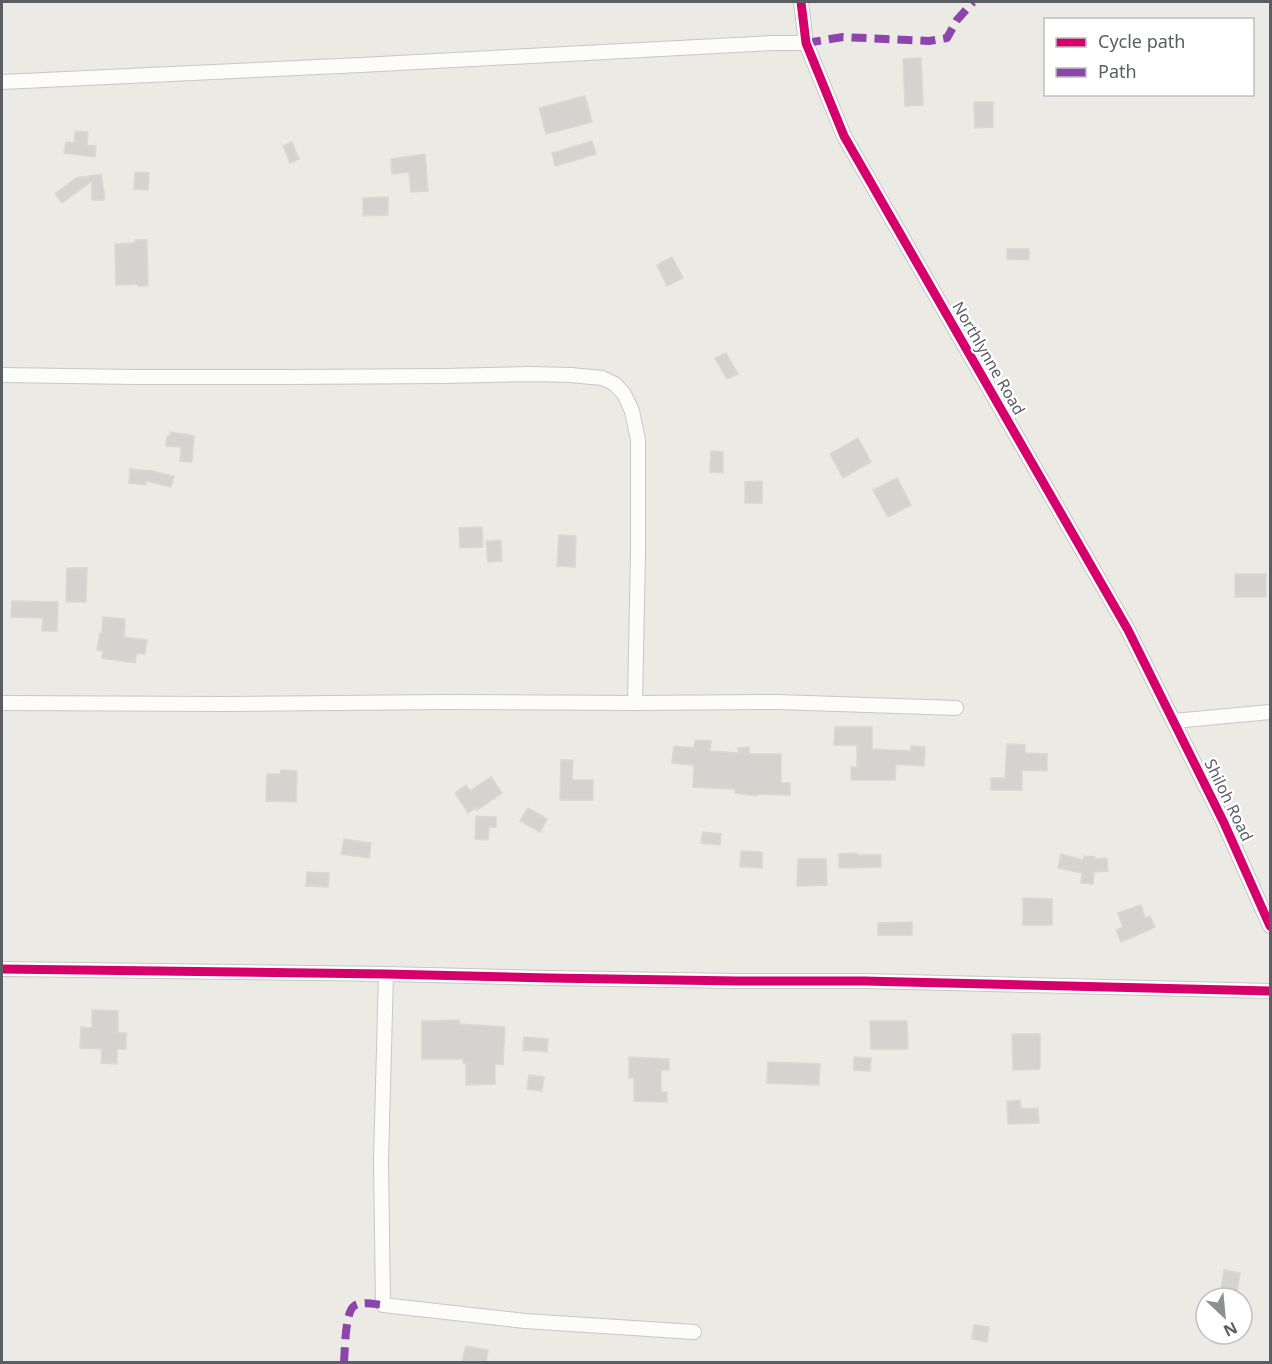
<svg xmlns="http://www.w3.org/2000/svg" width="1272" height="1364" viewBox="0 0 1272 1364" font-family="'Noto Sans',sans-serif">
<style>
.building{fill:#d4d3cf;stroke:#dad8d4;stroke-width:1.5}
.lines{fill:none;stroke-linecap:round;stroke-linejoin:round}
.street-casing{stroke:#c7c7c6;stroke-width:16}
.street{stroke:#fcfcfb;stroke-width:14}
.quiet{stroke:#8e44ad;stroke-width:8;stroke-dasharray:15 8;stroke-linecap:butt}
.cycleway-casing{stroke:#fff;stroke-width:13}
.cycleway{stroke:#d6006c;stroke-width:9}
.labels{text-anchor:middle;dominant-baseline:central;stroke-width:4.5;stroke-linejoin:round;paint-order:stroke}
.street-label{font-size:16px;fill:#5a5e64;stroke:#fff}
</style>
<rect width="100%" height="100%" fill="#ebeae4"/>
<g class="building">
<polygon points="921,58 923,105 905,106 903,59"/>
<polygon points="585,96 592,122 546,134 539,108"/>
<polygon points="974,102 993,102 993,127 975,128"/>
<polygon points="75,131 88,132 87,145 96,146 95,157 64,153 66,142 74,143"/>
<polygon points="592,141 596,154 555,166 552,153"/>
<polygon points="292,142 299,159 290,163 283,146"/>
<polygon points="425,154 428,191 411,192 409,172 392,174 391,159"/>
<polygon points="135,172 149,173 148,190 134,189"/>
<polygon points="101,174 105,198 104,198 104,200 92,200 92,181 62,203 55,194 76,178"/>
<polygon points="388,197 388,215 363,216 363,198"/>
<polygon points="135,240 147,240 148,286 138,286 138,284 116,285 115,244 135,243"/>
<polygon points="1007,249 1029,249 1029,260 1007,259"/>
<polygon points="672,257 683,278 667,286 657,265"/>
<polygon points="726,353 738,374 727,379 715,358"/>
<polygon points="170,432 194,436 192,462 180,461 181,447 166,446 167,436 170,436"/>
<polygon points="858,438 871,462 843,478 830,454"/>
<polygon points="711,451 723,452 723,473 710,472"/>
<polygon points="130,469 152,471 174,476 171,487 146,481 146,485 129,483"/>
<polygon points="897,478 911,505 888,517 873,490"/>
<polygon points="762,481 762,503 745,503 745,482"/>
<polygon points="482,527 483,547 460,548 459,528"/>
<polygon points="559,535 576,536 575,567 557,566"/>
<polygon points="501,540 502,561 488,562 486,541"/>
<polygon points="67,568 87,568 86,602 66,602"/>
<rect x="1235" y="574" width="31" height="23"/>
<polygon points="12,601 58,602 57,631 42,631 43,618 11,617"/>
<polygon points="103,617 125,619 124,637 147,640 145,654 137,653 135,663 102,658 103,651 97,650 100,633 102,633"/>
<polygon points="835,727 872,727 872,749 911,751 911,746 925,747 924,766 896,764 895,780 851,780 851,767 857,767 857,745 834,745"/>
<polygon points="695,740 711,741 710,751 738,753 738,748 749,747 749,754 781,754 781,783 790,783 790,795 758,794 757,796 735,793 735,789 693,787 694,765 672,763 674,746 694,748"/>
<polygon points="1007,744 1025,745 1025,753 1047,754 1047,771 1022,770 1022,790 991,790 991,778 1005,778"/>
<polygon points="561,760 573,760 572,780 593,780 593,800 560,800"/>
<polygon points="281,770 297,771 296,802 266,801 267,774 281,774"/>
<polygon points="491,777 502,793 477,810 477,807 468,813 455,793 466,785 470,791"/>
<polygon points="528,808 547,819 540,832 520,821"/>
<polygon points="476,816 496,817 496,827 489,827 488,840 475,839"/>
<polygon points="703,832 721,834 720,845 701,843"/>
<polygon points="344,839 371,843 369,858 341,854"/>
<polygon points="741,851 762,852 762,868 740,867"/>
<polygon points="857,853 857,855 881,855 881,867 839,868 839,854"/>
<polygon points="1061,854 1083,860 1084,856 1095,857 1095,859 1107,858 1108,871 1094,872 1093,884 1081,883 1082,873 1058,868"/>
<polygon points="798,859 826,859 827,885 797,886"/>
<polygon points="307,872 329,873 328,887 306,886"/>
<polygon points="1023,898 1052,899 1052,925 1023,925"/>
<polygon points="1141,905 1145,918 1150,916 1155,927 1121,942 1116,930 1123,927 1118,913"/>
<polygon points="912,922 912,935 878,935 878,923"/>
<polygon points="92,1010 118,1011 118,1033 126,1033 126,1049 117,1049 117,1064 101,1063 102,1049 80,1048 81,1027 92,1028"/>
<polygon points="459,1020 459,1024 505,1027 503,1065 495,1064 495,1084 466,1085 466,1063 463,1063 463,1059 422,1059 422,1021"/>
<polygon points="870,1021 907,1021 908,1049 871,1049"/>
<polygon points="1012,1034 1040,1034 1040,1069 1013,1070"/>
<polygon points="524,1037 548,1039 547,1052 523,1050"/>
<polygon points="629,1057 669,1059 669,1070 661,1070 661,1092 667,1092 667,1102 634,1101 634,1078 629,1078"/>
<polygon points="854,1057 871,1058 870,1071 854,1070"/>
<polygon points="768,1062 820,1064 819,1085 767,1083"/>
<polygon points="529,1075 544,1077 542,1091 527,1089"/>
<polygon points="1020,1100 1021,1109 1038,1108 1039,1123 1008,1124 1007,1101"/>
<polygon points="1224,1270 1240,1273 1237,1292 1221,1289"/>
<polygon points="974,1325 989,1327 987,1342 972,1339"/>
<polygon points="466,1346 488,1350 486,1362 462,1362"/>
</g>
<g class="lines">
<defs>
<g id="street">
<polyline points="801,2 806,43 844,136 1128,630 1224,823 1270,926"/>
<polyline points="2,82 361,65 772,43 806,43"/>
<polyline points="2,375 135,377 288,377 444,376 530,374 571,375 602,378 615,384 624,394 632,411 638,440 638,553 635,703"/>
<polyline points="2,703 223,704 445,702 635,703 778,702 956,708"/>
<polyline points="1174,721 1270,712"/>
<polyline points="2,969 386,974 549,978 737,981 864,981 1270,991"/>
<polyline points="386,974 381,1160 383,1305 525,1321 694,1332"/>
</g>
</defs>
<use href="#street" class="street-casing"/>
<use href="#street" class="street"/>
<g class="quiet">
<polyline points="806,43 843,37 929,41 947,38 957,20 973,2"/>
<path d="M344 1362C345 1351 345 1312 354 1306 362 1301 374 1304 383 1305"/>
</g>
<defs>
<g id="cycleway">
<polyline points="801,2 806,43 844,136 1128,630 1224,823 1270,926"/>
<polyline points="2,969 386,974 549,978 737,981 864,981 1270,991"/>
</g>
</defs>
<use href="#cycleway" class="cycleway-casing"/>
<use href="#cycleway" class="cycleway"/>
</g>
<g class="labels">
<g class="street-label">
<text transform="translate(989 358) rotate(60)">Northlynne Road</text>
<text transform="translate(1229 800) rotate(64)">Shiloh Road</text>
</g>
</g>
<rect width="1272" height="1364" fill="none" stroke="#5a5e64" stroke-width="6"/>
<rect x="1044" y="18" width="210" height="78" fill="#ffffff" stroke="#bdbfc1" stroke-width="1.5"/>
<rect x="1056" y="38" width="30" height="9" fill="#d6006c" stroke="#bdbfc1" stroke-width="1.5"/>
<text x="1098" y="48" font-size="18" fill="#5a5e64">Cycle path</text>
<rect x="1056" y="68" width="30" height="9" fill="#8e44ad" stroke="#bdbfc1" stroke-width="1.5"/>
<text x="1098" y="78" font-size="18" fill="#5a5e64">Path</text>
<g transform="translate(1224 1316) rotate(154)"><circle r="28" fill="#ffffff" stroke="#bdbfc1" stroke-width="1.5"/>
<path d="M0-4.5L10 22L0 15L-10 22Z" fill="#8d8f91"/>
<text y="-9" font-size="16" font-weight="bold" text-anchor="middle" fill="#5a5e64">N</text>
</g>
</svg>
